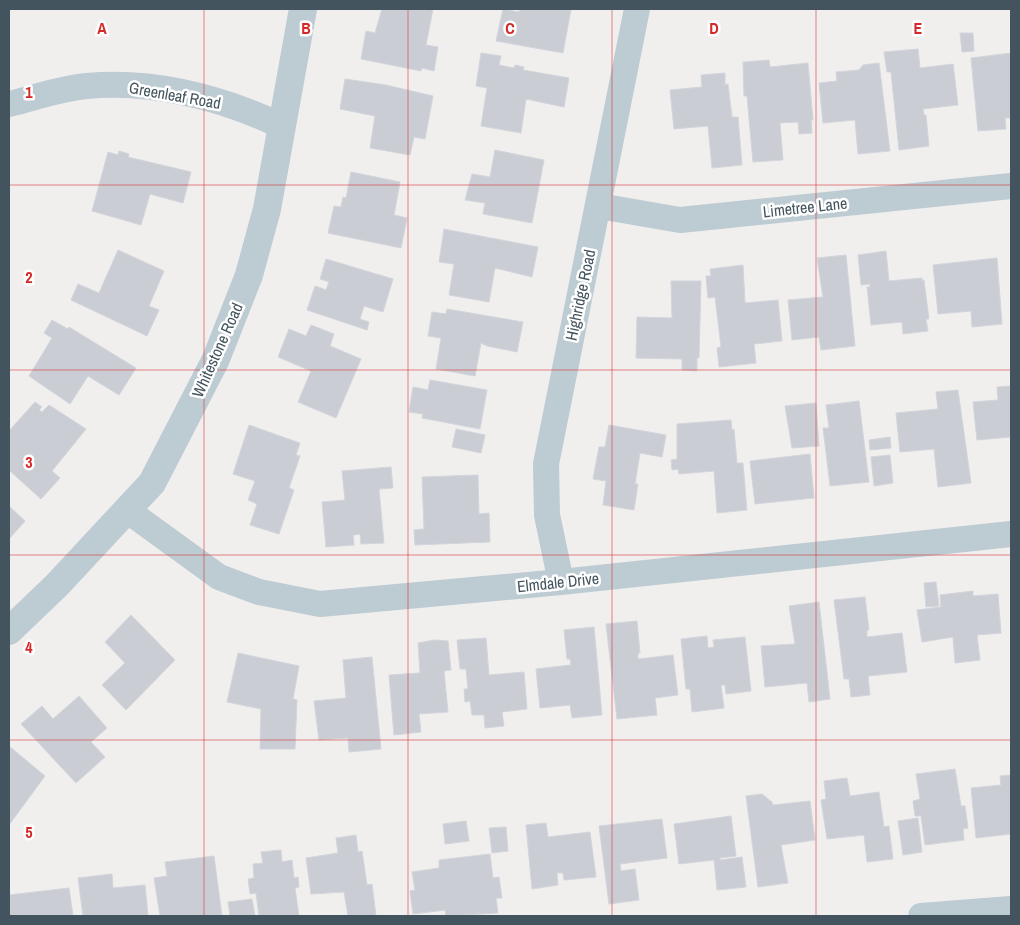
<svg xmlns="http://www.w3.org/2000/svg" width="1020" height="925" viewBox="0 0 1020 925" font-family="'Archivo Narrow',sans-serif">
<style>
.building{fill:#caced4;stroke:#d2d5db}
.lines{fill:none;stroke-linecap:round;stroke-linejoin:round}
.minor{stroke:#bdcbd2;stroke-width:26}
.tertiary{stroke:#bdcbd2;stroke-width:28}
.grid{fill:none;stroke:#d62828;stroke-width:1;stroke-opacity:0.55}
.labels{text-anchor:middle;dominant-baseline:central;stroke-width:5;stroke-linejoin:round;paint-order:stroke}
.street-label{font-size:16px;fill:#44545e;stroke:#fff}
.grid-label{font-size:16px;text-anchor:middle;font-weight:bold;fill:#d62828;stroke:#fff;stroke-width:5;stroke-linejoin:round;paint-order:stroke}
</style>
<rect width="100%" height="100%" fill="#f1eeee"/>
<g class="building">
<polygon points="382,9 433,9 426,45 438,47 434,71 422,68 421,71 361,59 366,31 375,33"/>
<polygon points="503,9 519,12 520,9 571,9 563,53 496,41"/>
<polygon points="960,33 973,33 974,51 962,52"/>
<polygon points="918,49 920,68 953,64 958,105 923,109 924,115 926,115 929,146 899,150 891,72 887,72 884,52"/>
<polygon points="481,53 501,56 499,65 514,68 515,65 524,67 523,70 569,78 564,107 526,99 521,133 481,126 487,88 476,86"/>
<polygon points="1011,53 1011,118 1005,118 1006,129 978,131 971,58"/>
<polygon points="769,60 770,67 808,63 813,120 811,120 812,133 799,134 798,122 780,123 783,160 753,162 747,96 744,96 743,62"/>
<polygon points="879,63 890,151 858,154 855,120 823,123 819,83 837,81 836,72 859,70 863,65"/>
<polygon points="725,73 725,85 728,84 732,117 738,117 742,165 712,168 708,126 674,129 670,90 702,87 701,75"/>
<polygon points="345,79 386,85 433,96 425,139 414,137 410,155 370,148 375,116 340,109"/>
<polygon points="495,150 544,160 532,223 483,214 485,203 465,200 472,174 490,177"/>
<polygon points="119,151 129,154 128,157 191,172 183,203 150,194 141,225 92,211 108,152 118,155"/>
<polygon points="351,172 400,182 394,215 407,218 401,248 328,233 334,206 341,207 343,197 346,198"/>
<polygon points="444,229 538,247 532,277 495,268 489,302 449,295 454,264 439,262"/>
<polygon points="118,250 164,271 149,306 159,310 147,336 71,300 78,284 99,293"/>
<polygon points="886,251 889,281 922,278 922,281 924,280 929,319 926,319 928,331 903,334 902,322 871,325 867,287 870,287 870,284 861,285 858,255"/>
<polygon points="846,255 855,346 821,350 819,337 792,340 788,300 823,297 817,258"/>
<polygon points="997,258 1002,324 972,327 971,311 938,314 933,265"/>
<polygon points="326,259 393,279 383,312 364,306 360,319 369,322 367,330 307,310 315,286 326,290 329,282 320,279"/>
<polygon points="743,265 745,303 778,300 782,341 754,344 756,363 719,367 717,348 721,347 715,297 708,298 706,276 711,276 710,269"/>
<polygon points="671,281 701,281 699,358 697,358 697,371 682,370 682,359 636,358 637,317 672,318"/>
<polygon points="447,309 523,322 517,352 487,346 481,343 475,376 436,369 441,338 428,336 432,312 446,314"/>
<polygon points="52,320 68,329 69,327 136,368 119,395 88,376 70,404 29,376 52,338 44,333"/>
<polygon points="311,325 334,334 330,346 361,359 336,418 298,402 311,371 278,357 289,329 306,336"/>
<polygon points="430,380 487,390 480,429 422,418 423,414 409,412 413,387 428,390"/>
<polygon points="1011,386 1011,441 1011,437 977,440 973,402 998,400 997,387"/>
<polygon points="958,390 971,483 938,487 934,449 900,452 896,413 938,409 936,392"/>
<polygon points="859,401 869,482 830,486 823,428 829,428 826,405"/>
<polygon points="35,402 42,407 39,410 42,412 49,405 86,429 52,471 60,478 41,499 9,470 9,431"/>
<polygon points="816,403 819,446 792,448 785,406"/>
<polygon points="731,420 732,430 734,429 737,463 743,463 747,510 717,513 714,471 679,474 678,469 672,470 671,460 677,459 677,424"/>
<polygon points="249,425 300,443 296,455 300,456 289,488 294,490 279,534 250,525 257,504 248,500 255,481 233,474"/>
<polygon points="609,425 666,435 662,457 640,453 635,484 638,484 634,510 603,505 606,481 593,479 599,447 605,447"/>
<polygon points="456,429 485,435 481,453 452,447"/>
<polygon points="890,437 891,448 870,450 869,440"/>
<polygon points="810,454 814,498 755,504 750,461"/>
<polygon points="890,455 893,483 874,486 871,457"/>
<polygon points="391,467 393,488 379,489 384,543 361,544 360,534 353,535 354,545 326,547 322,502 345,500 342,471"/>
<polygon points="478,475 479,514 489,513 490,542 415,545 414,530 424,529 422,477"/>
<polygon points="9,506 25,521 9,539"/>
<polygon points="936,582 939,606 926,607 924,583"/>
<polygon points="973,591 973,596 998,594 1001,633 977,635 980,660 955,663 953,637 922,642 917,610 941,607 940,595"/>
<polygon points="865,597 869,630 867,630 867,637 902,633 907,672 868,676 870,695 851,697 849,679 844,679 834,600"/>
<polygon points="819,602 830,699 809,702 807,683 765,687 761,646 795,644 789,606"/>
<polygon points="131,615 175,660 126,710 102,685 125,663 105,642"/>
<polygon points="637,621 640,653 638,653 638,659 673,655 678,695 655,698 657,715 617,719 606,624"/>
<polygon points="594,627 602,715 572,718 570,705 540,708 536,669 571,665 570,659 567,659 564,630"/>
<polygon points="707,636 708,648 714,647 713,640 745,637 751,691 726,694 725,685 721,685 724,708 692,712 690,689 686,689 681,639"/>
<polygon points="486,638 489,675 524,672 527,709 502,712 504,726 485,728 484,715 472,715 470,701 465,702 464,689 468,689 466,669 460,669 457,640"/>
<polygon points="434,640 448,641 451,670 444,671 448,712 419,714 421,732 394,735 389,675 420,673 418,643"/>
<polygon points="238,653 299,666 293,699 297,700 295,749 260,749 261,709 227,702"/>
<polygon points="372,657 381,749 349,752 348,738 319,740 314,701 346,698 343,660"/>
<polygon points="79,696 107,728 91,742 105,757 76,783 21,724 42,706 53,719"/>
<polygon points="9,746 45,776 9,825"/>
<polygon points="955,769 961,806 965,806 968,828 963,829 964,840 925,845 921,816 915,816 913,801 920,799 916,774"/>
<polygon points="1011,775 1011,834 976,838 971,788 1001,785 1000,776"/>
<polygon points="847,778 850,796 879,792 884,827 889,826 893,859 867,862 864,835 827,839 821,800 826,799 824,781"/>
<polygon points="762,794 772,802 773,805 810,801 815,840 781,845 788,883 758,887 746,796"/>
<polygon points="731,816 736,856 720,858 720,860 742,857 746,887 717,890 714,860 679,864 674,824"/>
<polygon points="918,818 922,852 903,855 898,821"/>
<polygon points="662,819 667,858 620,864 621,871 635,869 639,900 609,904 599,826"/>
<polygon points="466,821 469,841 445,844 443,824"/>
<polygon points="546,823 548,837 590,832 596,877 564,880 563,873 557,873 558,885 532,889 526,825"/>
<polygon points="506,827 508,851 492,853 489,828"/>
<polygon points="356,835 358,852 362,851 367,885 372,884 376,916 348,916 344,892 311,894 306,858 338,853 336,838"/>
<polygon points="281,850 282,862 292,860 294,878 298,877 299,887 295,888 299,916 259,916 256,893 250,894 248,879 254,878 253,864 263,863 261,852"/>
<polygon points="490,854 493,878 499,877 502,898 496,898 498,913 446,916 445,910 413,914 410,891 415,890 412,872 439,868 439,860"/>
<polygon points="214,856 222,916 160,916 154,878 167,876 165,862"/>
<polygon points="112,874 113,888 145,885 148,916 83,916 78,878"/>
<polygon points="69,888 73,916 9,916 9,895"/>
<polygon points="252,899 255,916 230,916 228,902"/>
</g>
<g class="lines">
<g class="minor">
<path d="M9 104C34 98 61 88 87 86 153 80 221 98 280 125"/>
<polyline points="599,206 680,220 1011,186"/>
<polyline points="128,511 219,577 259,592 320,604 561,582 1011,534"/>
<polyline points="561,582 547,515 546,464 637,9"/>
<polyline points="921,916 1011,909"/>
</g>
<polyline class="tertiary" points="9,631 57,585 152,483 216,359 249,275 267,209 303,9"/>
</g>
<path class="grid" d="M204 9V916M408 9V916M612 9V916M816 9V916M9 185H1011M9 370H1011M9 555H1011M9 740H1011"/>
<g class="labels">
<g class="street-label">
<text transform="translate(175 95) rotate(10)">Greenleaf Road</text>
<text transform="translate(805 207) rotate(-6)">Limetree Lane</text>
<text transform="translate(580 295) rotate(-78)">Highridge Road</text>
<text transform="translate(217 350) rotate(-66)">Whitestone Road</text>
<text transform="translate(558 582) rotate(-6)">Elmdale Drive</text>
</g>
</g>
<g class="grid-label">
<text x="102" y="34">A</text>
<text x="306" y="34">B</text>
<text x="510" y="34">C</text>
<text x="714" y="34">D</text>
<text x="918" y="34">E</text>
<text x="29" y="98">1</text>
<text x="29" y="283">2</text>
<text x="29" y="468">3</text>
<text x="29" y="653">4</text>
<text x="29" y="838">5</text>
</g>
<rect width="1020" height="925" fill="none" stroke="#44545e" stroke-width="20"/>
</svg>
